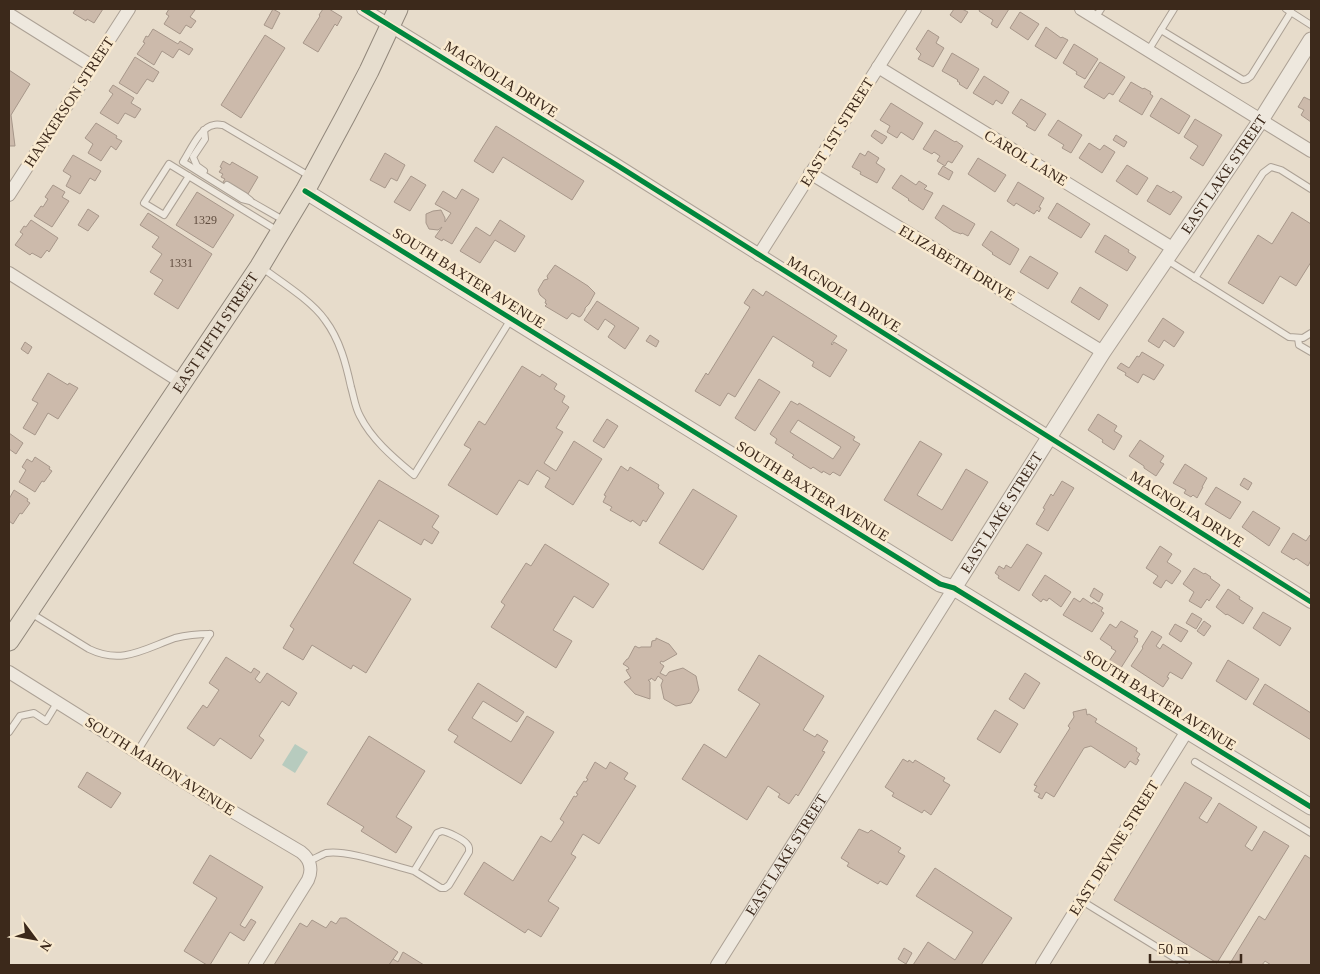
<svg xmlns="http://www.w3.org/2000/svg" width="1320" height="974" viewBox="0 0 1320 974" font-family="Georgia,serif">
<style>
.water{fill:#b7cbbe}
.building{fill:#ccbaab;stroke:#a7978a;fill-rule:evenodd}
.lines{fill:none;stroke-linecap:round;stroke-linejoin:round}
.service-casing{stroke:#aca195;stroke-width:8}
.minor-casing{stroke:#aca195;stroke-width:14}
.tertiary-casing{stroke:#aca195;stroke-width:17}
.primary-casing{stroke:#91877b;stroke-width:21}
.service{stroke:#eee8de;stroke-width:6}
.minor{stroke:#eee8de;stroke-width:12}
.tertiary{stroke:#eee8de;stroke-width:15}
.primary{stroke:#e6ddce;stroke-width:19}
.cycleway-casing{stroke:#f9ead0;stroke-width:8}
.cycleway{stroke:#00873e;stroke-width:5}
.labels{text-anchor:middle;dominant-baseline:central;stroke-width:5;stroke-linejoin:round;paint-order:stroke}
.number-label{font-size:12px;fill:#604d3f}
.street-label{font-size:15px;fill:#3c291b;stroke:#f9ead0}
</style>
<rect width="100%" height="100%" fill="#e7dccb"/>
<polygon class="water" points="295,744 308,752 295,773 282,765"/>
<g class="building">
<polygon points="76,9 103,9 94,23 87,19 86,21 73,13"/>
<polygon points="169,9 193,9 195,10 190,17 196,21 191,28 186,25 180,34 164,24 169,16 166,14"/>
<polygon points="273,9 280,13 272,29 264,25"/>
<polygon points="323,9 329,9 342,17 337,26 335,24 318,52 303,43 320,16 319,15"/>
<polygon points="954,9 962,9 968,12 961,23 950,15"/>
<polygon points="980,9 1009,9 997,28 991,24 993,20 979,11"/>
<polygon points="1020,12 1039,24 1028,40 1010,28"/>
<polygon points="1046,27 1061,38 1062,37 1068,40 1056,59 1035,46"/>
<polygon points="153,29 178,44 180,41 193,49 189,55 179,49 173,58 162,51 154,65 137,54 145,43 143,42 146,36 148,37"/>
<polygon points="928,30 939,37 936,43 944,48 933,67 918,59 921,54 916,49"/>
<polygon points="265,35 285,48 241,118 221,105"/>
<polygon points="1074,44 1098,59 1085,79 1076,74 1077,72 1063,63"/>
<polygon points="952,53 979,69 967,89 959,84 960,83 957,81 958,80 942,71"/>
<polygon points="135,57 159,72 153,82 147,79 137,94 119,83"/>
<polygon points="1100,62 1125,77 1113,95 1109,93 1104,99 1084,87"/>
<polygon points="9,70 30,84 11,115 15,146 9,146"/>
<polygon points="984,76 1009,92 1002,104 996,100 993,105 973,93"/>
<polygon points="1131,82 1143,89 1144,88 1151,92 1150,94 1153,96 1142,115 1119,101"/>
<polygon points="113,85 134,98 131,103 141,109 135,118 125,113 118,124 100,113 113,94 109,91"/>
<polygon points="1304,97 1310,100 1311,98 1311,122 1301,115 1304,110 1298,107"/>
<polygon points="1161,98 1190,116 1179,134 1150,116"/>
<polygon points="1021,99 1046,114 1035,131 1026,126 1028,124 1026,123 1026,122 1012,113"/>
<polygon points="891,103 923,123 913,140 901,132 897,138 887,132 890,126 880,120"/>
<polygon points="1195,119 1222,135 1203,166 1190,158 1198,146 1184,137"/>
<polygon points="1058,120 1082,135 1071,153 1062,148 1064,145 1048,135"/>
<polygon points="96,123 117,136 116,138 122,141 116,150 111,146 101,161 88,153 93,144 85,138"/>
<polygon points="496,126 584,181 572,200 503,157 493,173 474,161"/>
<polygon points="875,130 887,137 882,144 871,136"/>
<polygon points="935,130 955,142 956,141 963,146 952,163 948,161 945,166 937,161 940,156 934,152 932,154 923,149"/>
<polygon points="1116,135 1127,142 1124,147 1113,140"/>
<polygon points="1089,143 1100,150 1104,145 1115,152 1102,173 1079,158"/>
<polygon points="868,151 879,158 876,163 885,169 877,183 860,174 861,172 852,167 860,153 865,156"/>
<polygon points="385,153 405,165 397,181 391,178 385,188 370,180"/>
<polygon points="73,155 101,171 95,181 90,178 80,194 66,186 71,176 63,171"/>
<polygon points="978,158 1006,175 995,192 968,174"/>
<polygon points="223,161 230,165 232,162 258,177 248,194 237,188 236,189 223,182 225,179 221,177 223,174 219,172 222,168 220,167"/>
<polygon points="1127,165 1148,178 1137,195 1116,181"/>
<polygon points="943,166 953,172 949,180 938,174"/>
<polygon points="901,175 916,185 919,181 927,186 924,189 933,193 923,210 908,200 909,199 892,188"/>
<polygon points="411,176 426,185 410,211 394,202"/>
<polygon points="1018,182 1044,198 1039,207 1041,208 1039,212 1037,210 1034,214 1016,203 1014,206 1007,201"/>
<polygon points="53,185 65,192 62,197 69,201 52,227 34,216 41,206 43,207 48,199 45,197"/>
<polygon points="1157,185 1171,193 1173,191 1182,197 1170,215 1147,201"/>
<polygon points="462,189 479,199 452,244 443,239 442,241 435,237 442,227 438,230 429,229 426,223 426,214 433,211 441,210 445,218 445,222 451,213 435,204 443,191 456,199"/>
<polygon points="197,192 234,215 213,248 176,225"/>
<polygon points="1057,203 1090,224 1081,238 1048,218"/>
<polygon points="943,205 975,224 968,236 962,233 961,234 953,231 935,218"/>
<polygon points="88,209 99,216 88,231 78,225"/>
<polygon points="1292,212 1311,224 1311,262 1296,286 1280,276 1263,304 1228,283 1258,235 1272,244"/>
<polygon points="148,213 212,254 178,309 154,294 163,280 150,272 162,254 152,247 159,237 140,225"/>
<polygon points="31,220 58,238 49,252 47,250 41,258 32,253 30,255 15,245 23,234 20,232 24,226 26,227"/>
<polygon points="500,220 525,236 515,252 495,240 480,263 460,251 476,227 490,236"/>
<polygon points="991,231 1019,249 1010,265 992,254 993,253 982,245"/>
<polygon points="1105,235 1129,250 1128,252 1136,257 1127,271 1095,252"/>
<polygon points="1030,256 1058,273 1048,289 1020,272"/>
<polygon points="555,265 588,286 595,293 589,304 585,308 585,310 581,316 579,317 572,313 567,319 545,306 547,304 545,303 546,300 540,295 538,290 544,280 548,279 547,276"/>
<polygon points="1080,287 1108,305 1099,320 1071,302"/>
<polygon points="753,289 763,296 766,291 837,336 831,344 832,345 834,342 847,350 830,377 812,366 814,362 773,336 735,397 728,393 720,406 695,391 706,373 708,375 750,307 744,303"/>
<polygon points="597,301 639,328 625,349 608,337 615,326 605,319 598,330 584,320"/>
<polygon points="1163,318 1184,332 1174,347 1164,340 1159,348 1148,341"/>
<polygon points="650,335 659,341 656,347 646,341"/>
<polygon points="25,342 32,347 28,354 21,349"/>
<polygon points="1142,352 1164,365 1154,380 1143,374 1138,383 1125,375 1126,373 1117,368 1121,363 1129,368 1137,356 1139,357"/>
<polygon points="522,366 540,377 542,374 557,384 554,389 565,396 562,402 569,407 556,428 563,432 544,463 556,471 574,441 602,459 573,505 545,487 550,478 537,470 528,485 519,480 497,515 448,485 471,449 464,445 479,421 485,425"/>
<polygon points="48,373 68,385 69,383 78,388 58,419 48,413 35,435 23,428 38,403 32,400"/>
<polygon points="759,379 780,392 755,431 735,418"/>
<path d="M791 401 798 405 799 403 855 437 853 440 860 444 840 476 833 472 830 475 823 471 822 473 813 467 811 469 792 457 794 455 775 443 777 439 770 434ZM798 420 841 447 833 459 790 432Z"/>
<polygon points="1098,414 1117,426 1114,431 1122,436 1114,450 1102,442 1103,440 1088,430"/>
<polygon points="607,419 618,426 604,448 593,441"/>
<polygon points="9,433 23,443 16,454 9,449"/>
<polygon points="1140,440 1164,456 1160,462 1164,464 1156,476 1144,468 1144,466 1129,456"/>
<polygon points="920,441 942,454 917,495 942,510 966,469 988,482 952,541 884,500"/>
<polygon points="35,457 50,467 49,469 52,471 44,482 42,481 35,492 19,482 26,470 22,467 27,459 32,462"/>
<polygon points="1185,464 1207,478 1202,487 1203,487 1197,498 1193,495 1191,497 1184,493 1186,490 1173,483"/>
<polygon points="621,466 628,471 630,467 659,485 658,488 664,493 646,522 643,520 640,526 632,520 631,522 610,510 612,507 603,502 606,496 604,495"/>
<polygon points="1244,478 1252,483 1248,490 1240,485"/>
<polygon points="379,480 439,516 432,527 439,532 432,544 424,539 421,545 379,520 353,563 411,599 366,673 353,665 351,669 312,645 303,660 283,648 294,629 290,626"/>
<polygon points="1062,481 1074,488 1048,531 1036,524 1045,509 1043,508 1051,494 1053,496"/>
<polygon points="1216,487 1241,502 1230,519 1205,504"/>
<polygon points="693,489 737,516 703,570 659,543"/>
<polygon points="14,490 28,499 27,501 30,503 22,514 20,513 13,524 9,521 9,499"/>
<polygon points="1253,511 1280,528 1269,546 1242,527"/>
<polygon points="1293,533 1306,541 1310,535 1311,536 1311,560 1308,566 1296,558 1294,560 1281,552"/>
<polygon points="545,544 609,584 593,608 574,596 553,630 572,641 556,668 491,627 505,605 501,602 526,563 531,566"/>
<polygon points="1027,544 1042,553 1019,591 998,578 999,576 995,573 999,566 1004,569 1006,565 1011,568"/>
<polygon points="1160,546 1172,554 1167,562 1181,571 1172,584 1166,580 1161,588 1153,583 1158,576 1146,568"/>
<polygon points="1194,568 1204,574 1205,573 1211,577 1210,578 1220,585 1209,601 1207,599 1201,608 1189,601 1194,592 1183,584"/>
<polygon points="1045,575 1071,592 1061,607 1049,598 1047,601 1043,599 1041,602 1032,595"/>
<polygon points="1094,588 1103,594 1099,602 1090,596"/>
<polygon points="1228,589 1240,597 1239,599 1253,608 1243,624 1227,614 1226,615 1216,607"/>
<polygon points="1074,598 1080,602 1083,598 1092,604 1093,602 1103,608 1101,611 1104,613 1092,632 1063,615"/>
<polygon points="1263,612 1291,628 1280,646 1253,628"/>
<polygon points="1192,613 1202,619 1196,629 1186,623"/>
<polygon points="1121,621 1138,631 1134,637 1138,639 1137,640 1138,641 1119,671 1107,664 1116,651 1111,648 1112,647 1100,639 1110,624 1116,628"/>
<polygon points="1204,621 1211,626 1204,636 1197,631"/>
<polygon points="1175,624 1188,631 1181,642 1169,634"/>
<polygon points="1152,631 1162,637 1156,646 1160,649 1163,644 1192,663 1182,679 1170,672 1167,677 1169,678 1163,687 1131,666 1143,648 1142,647"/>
<polygon points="656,638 669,644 677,654 663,662 661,661 660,663 664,666 660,673 666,676 669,672 683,668 696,676 699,690 691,703 676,706 664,699 661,685 663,680 658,676 655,681 651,678 650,680 648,680 650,682 650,699 635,694 624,682 631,678 626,670 629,669 628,667 623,664 627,659 628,659 635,646 639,648 641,647 651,647 652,641 656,640"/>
<polygon points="759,655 824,696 803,730 815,737 817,734 828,741 822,751 825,752 798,796 796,794 789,804 778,797 780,794 768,786 747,820 682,779 704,744 726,758 760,704 738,690"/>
<polygon points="226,657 251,673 254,668 260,672 255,679 260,683 267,673 297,693 289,706 282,701 259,736 264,740 251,759 220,738 214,746 187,728 203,705 207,708 219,690 209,683"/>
<polygon points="1228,660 1259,679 1246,700 1216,681"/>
<polygon points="1025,673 1040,683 1024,709 1009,699"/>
<polygon points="478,683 524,712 517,722 483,701 472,718 511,742 527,716 554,732 521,784 454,742 458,736 448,730"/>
<polygon points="1265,684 1311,713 1311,740 1253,704"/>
<polygon points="1086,709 1087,715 1089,714 1097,719 1095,722 1137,748 1136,751 1140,754 1137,759 1139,760 1136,765 1130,761 1125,768 1091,746 1084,748 1054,797 1046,792 1042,799 1038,797 1040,794 1034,791 1037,786 1034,785 1070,728 1068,726 1074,717 1073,712"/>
<polygon points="995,710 1018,724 1000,753 977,739"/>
<polygon points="369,736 425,771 396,817 412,827 396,853 361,831 364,827 327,804"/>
<polygon points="903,759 908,762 909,760 913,763 915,760 945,778 943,781 950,785 931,815 924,810 922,813 892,796 894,793 885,787"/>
<polygon points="595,762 606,769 610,762 628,773 624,779 636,786 599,844 583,834 571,854 576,857 548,901 559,908 541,937 528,929 525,933 464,894 484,862 513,881 541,836 551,842 564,822 560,819 574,796 576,797 578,794 576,793 584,781 586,782 588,779 586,778"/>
<polygon points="87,772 121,793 111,808 78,787"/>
<polygon points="1185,782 1212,798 1199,818 1207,823 1219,803 1257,827 1245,846 1252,851 1264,831 1289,846 1217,963 1114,900"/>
<polygon points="859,829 868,833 871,830 901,848 898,852 905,856 887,885 880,881 878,884 847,866 849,863 841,858"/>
<polygon points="210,855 263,887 240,925 245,928 251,919 256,922 244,941 230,932 210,965 207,965 184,951 217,898 193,883"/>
<polygon points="1305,855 1311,859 1311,965 1271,965 1265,961 1262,965 1229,965 1259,916 1265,920"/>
<polygon points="935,868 1012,918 981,965 913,965 928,942 955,960 973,932 916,896"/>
<polygon points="340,918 346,918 398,952 389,965 274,965 300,923 307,927 312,920 326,928 331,921 336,924"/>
<polygon points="904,948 912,953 906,964 898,959"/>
<polygon points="403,952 424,965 389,965 393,959 398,962"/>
</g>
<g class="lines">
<defs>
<g id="service">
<polyline points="1286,9 1311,25"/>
<polyline points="1095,18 1101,9"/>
<polyline points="1161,30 1243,80 1247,79 1251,76 1291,12"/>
<polyline points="1148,51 1174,9"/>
<polyline points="204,130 205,139 193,157 197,166 204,171"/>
<polyline points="189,176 164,215 144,203 169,164 278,231"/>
<polyline points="227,185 245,196 250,200"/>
<path d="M285 221 250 201 242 199 183 162C190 151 201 126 214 125 217 124 220 125 223 125L311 177"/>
<polyline points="1167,260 1289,337 1303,338 1311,333"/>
<path d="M261 267C280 281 312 301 325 320 340 340 346 364 351 387 354 397 355 407 360 416 372 440 394 458 414 475L511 319"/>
<polyline points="1195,278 1263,173 1271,167 1281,170 1311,189"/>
<polyline points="1298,338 1299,345 1311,352"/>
<path d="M29 612 89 649C122 665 144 649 175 638 187 635 198 634 210 634"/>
<polyline points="9,732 20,716 34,713 46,721 57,703"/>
<polyline points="137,752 210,634"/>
<polyline points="1195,762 1311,833"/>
<path d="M309 861C314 859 321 855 326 853 346 849 393 866 414 871L437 833 442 831C448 832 463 839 467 844 470 847 469 849 469 852L449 885 445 888H441L414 871"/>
<polyline points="1082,901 1186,965"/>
</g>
<g id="minor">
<polyline points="363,9 615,164 1311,602"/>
<polyline points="1081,9 1311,151"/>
<polyline points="9,14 92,66"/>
<polyline points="878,67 1174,249"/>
<polyline points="810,173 1103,352"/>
<polyline points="9,195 129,9"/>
<polyline points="759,255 915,9"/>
<polyline points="9,273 181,382"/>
<path d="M9 672 213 800 301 852C310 859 313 869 308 880L255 965"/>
<path id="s1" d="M717 965 954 588"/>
<polyline points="1042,965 1100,871 1187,731"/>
</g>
<g id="tertiary">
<polyline points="305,191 940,584 954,588 1311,807"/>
<path id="s2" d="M954 588 1103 352 1261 120 1311 40"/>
</g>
<g id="primary">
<path id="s3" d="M9 641 260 266 305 191 346 115 369 71 398 9"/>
</g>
</defs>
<use href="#service" class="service-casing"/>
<use href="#minor" class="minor-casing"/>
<use href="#tertiary" class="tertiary-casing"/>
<use href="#primary" class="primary-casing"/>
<use href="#service" class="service"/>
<use href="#minor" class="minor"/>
<use href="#tertiary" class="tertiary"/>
<use href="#primary" class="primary"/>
<defs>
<g id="cycleway">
<polyline points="363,9 615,164 1311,602"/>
<polyline points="305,191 940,584 954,588 1311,807"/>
</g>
</defs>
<use href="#cycleway" class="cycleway-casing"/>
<use href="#cycleway" class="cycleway"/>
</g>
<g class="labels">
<g class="number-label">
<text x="205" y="220">1329</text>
<text x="181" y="263">1331</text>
</g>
<g class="street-label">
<text transform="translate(501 79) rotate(32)">MAGNOLIA DRIVE</text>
<text transform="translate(69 102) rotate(-57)">HANKERSON STREET</text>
<text transform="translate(837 132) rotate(-58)">EAST 1ST STREET</text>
<text transform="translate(1026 158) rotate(31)">CAROL LANE</text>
<text stroke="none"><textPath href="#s2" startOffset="494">EAST LAKE STREET</textPath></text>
<text transform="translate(957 263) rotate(31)">ELIZABETH DRIVE</text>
<text transform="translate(469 278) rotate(32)">SOUTH BAXTER AVENUE</text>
<text transform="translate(844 294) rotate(32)">MAGNOLIA DRIVE</text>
<text stroke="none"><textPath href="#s3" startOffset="371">EAST FIFTH STREET</textPath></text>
<text transform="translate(813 491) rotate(32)">SOUTH BAXTER AVENUE</text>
<text transform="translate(1187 509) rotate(32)">MAGNOLIA DRIVE</text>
<text stroke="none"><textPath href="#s2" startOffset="89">EAST LAKE STREET</textPath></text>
<text transform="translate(1160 700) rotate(32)">SOUTH BAXTER AVENUE</text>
<text transform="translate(160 766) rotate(32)">SOUTH MAHON AVENUE</text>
<text transform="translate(1114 848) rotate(-58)">EAST DEVINE STREET</text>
<text stroke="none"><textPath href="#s1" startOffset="130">EAST LAKE STREET</textPath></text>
</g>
</g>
<rect width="1320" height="974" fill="none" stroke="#3c291b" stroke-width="20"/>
<g transform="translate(35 939) rotate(122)" stroke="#f9ead0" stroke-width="4" paint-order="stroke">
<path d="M0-4L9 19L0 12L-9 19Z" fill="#3c291b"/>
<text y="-8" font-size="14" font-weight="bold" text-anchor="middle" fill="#3c291b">N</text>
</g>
<path d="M1150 954v8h91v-8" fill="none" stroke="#3c291b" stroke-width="2.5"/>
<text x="1158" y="954" font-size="15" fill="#3c291b" stroke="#f9ead0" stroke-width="4" paint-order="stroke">50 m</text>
</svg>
